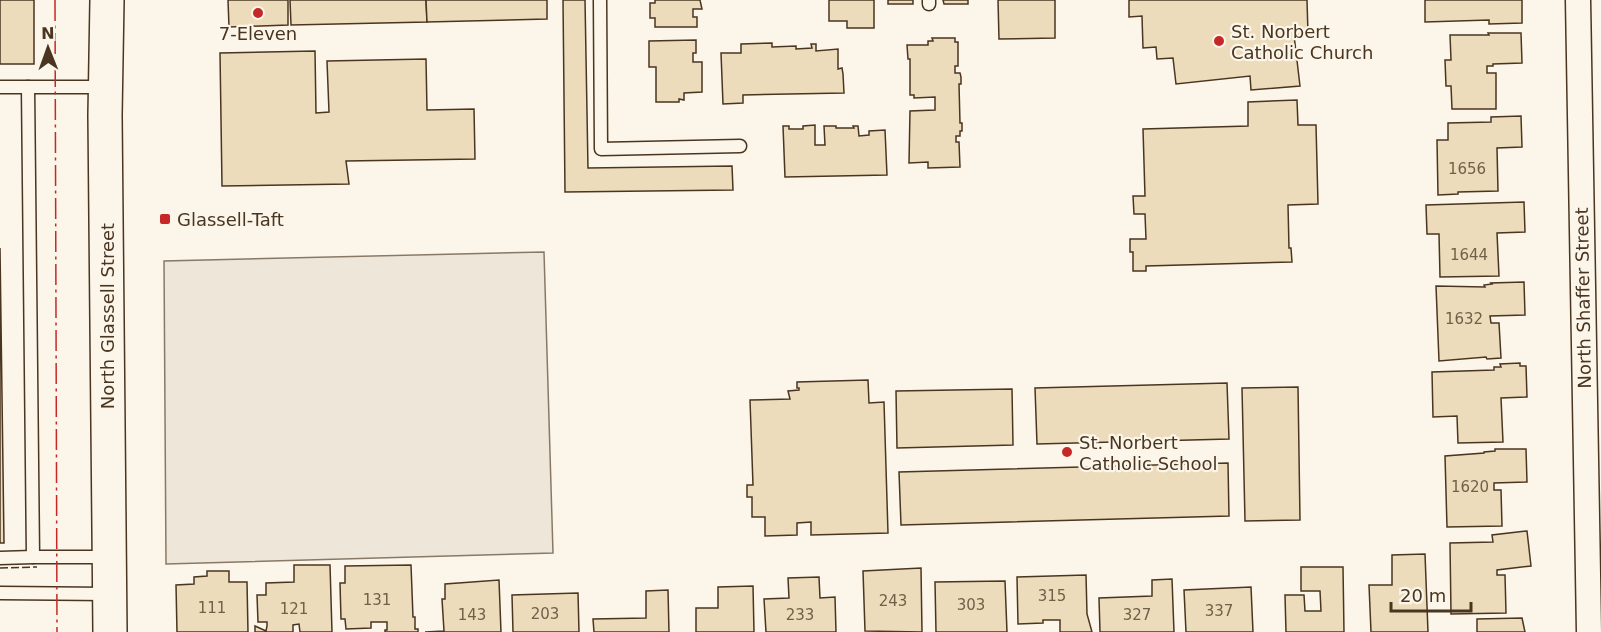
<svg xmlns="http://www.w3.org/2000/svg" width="1601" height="632" viewBox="0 0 1601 632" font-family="'DejaVu Sans',sans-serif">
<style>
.green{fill:#ede6d9;stroke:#887966;stroke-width:1.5}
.building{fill:#ecdcbc;stroke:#4a3520;stroke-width:1.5}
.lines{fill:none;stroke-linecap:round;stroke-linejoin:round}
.service-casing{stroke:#4a3520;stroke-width:15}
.minor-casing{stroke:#4a3520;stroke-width:27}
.secondary-casing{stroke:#4a3520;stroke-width:36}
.service{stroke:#fbf6e9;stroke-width:12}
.minor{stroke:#fbf6e9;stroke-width:24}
.secondary{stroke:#fbf6e9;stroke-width:33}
.fence{stroke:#4a3520;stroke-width:1.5;stroke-dasharray:8 3;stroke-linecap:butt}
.power{stroke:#c62828;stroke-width:1.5;stroke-dasharray:21 4.5 3 4.5;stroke-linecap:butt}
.poi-dot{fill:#c62828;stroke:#fbf6e9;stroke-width:2}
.labels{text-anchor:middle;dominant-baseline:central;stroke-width:4.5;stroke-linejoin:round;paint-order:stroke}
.number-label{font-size:15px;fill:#725f47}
.poi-label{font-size:18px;fill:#4a3520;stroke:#fbf6e9;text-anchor:start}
.street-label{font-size:18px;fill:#4a3520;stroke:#fbf6e9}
</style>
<rect width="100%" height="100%" fill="#fbf6e9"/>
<polygon class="green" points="544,252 553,553 166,564 164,261"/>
<g class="building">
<rect x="0" y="0" width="34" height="64"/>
<polygon points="228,0 288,0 288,25 229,27"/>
<polygon points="290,0 426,0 427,22 291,25"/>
<polygon points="426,0 547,0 547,19 427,22"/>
<polygon points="563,0 585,0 588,168 732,166 733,190 565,192"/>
<polygon points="655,0 700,0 702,9 693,9 693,17 697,17 697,27 655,27 655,18 650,18 650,3 655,3"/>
<polygon points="829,0 874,0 874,28 847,28 847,21 829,21"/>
<rect x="888" y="0" width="25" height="4"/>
<polygon points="943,0 968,0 968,4 944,4"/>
<polygon points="998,0 1055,0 1055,38 999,39"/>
<polygon points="1129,0 1307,0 1308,34 1294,35 1300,86 1251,90 1250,76 1176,84 1173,58 1157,59 1156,47 1143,48 1142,16 1129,17"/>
<polygon points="1425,0 1522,0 1522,23 1489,24 1489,20 1425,22"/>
<polygon points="1488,33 1521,33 1522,63 1493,64 1493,66 1487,66 1487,73 1496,73 1496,109 1452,109 1451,86 1446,86 1445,60 1451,60 1450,35 1489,35"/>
<polygon points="932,38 955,38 955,42 958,42 958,66 955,66 955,73 960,73 961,77 961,84 959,84 960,123 962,123 962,131 960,131 960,136 956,136 956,142 959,142 960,167 928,168 928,162 909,163 910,111 935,110 935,97 914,98 914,95 910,95 910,59 908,59 907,45 928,45 928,41 933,41"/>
<polygon points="696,40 696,53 693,53 693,62 702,62 702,92 684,93 684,100 679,99 679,102 656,102 656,67 649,67 649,41"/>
<polygon points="772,43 772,47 796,46 796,49 812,48 811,44 816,44 816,51 838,49 838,69 842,68 843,74 844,93 743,95 743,103 723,104 721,53 741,53 741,44"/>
<polygon points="315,51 316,113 329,112 327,61 426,59 427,110 474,109 475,159 346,161 349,184 222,186 220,53"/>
<polygon points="1297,100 1298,125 1316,125 1318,204 1288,205 1289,248 1291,248 1292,262 1146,266 1146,271 1133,271 1133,252 1130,252 1130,239 1146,239 1145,214 1134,214 1133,196 1145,196 1143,129 1248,126 1248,102"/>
<polygon points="1521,116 1522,147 1497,148 1498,191 1458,192 1458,194 1438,195 1437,140 1448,140 1448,123 1491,122 1491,117"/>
<polygon points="815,125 815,145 825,145 824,126 836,126 836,128 854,128 853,126 858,126 859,136 869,135 869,131 885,130 887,175 785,177 783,126 789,126 789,129 803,129 803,126"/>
<polygon points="1524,202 1525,232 1497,233 1499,276 1440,277 1439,234 1427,234 1426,205"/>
<polygon points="0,248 4,543 0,543"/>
<polygon points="1524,282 1525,315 1490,316 1491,323 1499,323 1501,358 1487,359 1486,357 1439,361 1436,286 1485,287 1484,285 1492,284 1491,283"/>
<polygon points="1520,363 1520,366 1526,366 1527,397 1501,398 1503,442 1458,443 1457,416 1433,417 1432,372 1494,370 1494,367 1501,367 1500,364"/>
<polygon points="868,380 869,403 884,402 888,533 811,535 811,522 797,523 797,535 765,536 765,517 752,517 752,497 747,497 747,485 753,485 750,400 790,399 788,391 799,390 799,388 797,388 797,382"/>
<polygon points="1227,383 1229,439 1037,444 1035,388"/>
<polygon points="1298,387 1300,520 1245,521 1242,388"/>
<polygon points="1012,389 1013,445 897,448 896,391"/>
<polygon points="1495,449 1526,449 1527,482 1494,483 1494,490 1501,490 1502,526 1447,527 1445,456 1484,453 1484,452 1495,451"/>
<polygon points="1228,463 1229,516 901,525 899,472"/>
<polygon points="1527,531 1531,566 1497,570 1497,575 1505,575 1506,613 1451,614 1450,543 1493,542 1492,535"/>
<polygon points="1425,554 1428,632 1371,632 1369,585 1392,585 1392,555"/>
<polygon points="294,565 330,565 332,632 300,632 299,624 293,625 293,632 255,632 255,626 266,631 267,626 267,622 258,622 257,595 266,595 266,583 294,582"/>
<polygon points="411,565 413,617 415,617 415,629 418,629 418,632 385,632 385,630 387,630 387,622 371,622 371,628 346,629 345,619 341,619 340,583 345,583 345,566"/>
<polygon points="1301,567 1343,567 1344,632 1286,632 1285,595 1304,595 1305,611 1321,611 1320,591 1301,591"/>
<polygon points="921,568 922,632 865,631 863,571"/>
<polygon points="207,571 229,571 229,582 247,582 248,632 177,632 176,585 194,584 194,577 207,576"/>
<polygon points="1086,575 1087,614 1092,632 1060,632 1060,620 1043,620 1043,623 1018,624 1017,577"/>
<polygon points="819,577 820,598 835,597 836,632 766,632 764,599 789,598 788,578"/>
<polygon points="1172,579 1174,632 1100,632 1099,598 1152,596 1152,580"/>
<polygon points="499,580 501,632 425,632 444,631 442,599 445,599 445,584"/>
<polygon points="1005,581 1007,632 936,632 935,582"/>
<polygon points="753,586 754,632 696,632 696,608 718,608 718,587"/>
<polygon points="1251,587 1253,632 1186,632 1184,590"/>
<polygon points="668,590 669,632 594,632 593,619 646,618 646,591"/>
<polygon points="578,593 579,632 513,632 512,595"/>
<polygon points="1522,618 1525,632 1477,632 1477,619"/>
</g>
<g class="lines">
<defs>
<g id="service">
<polyline points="600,0 601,149 740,146"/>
<polyline points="929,0 929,4"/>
<polyline points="0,87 28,87"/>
<polyline points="104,87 28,87 33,557 108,557"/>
<polyline points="0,558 33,557"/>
<polyline points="0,593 108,594"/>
</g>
<polyline id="minor" points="1578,0 1589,632"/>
<polyline id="secondary" points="107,0 105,115 110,632"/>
</defs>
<use href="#service" class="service-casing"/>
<use href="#minor" class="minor-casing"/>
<use href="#secondary" class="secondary-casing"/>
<use href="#service" class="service"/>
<use href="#minor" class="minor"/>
<use href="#secondary" class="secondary"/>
<polyline class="fence" points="0,568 37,567"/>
<polyline class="power" points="55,0 57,632"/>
</g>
<g class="poi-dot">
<circle cx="258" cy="13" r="6"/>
<circle cx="1219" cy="41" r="6"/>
<rect x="159" y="213" width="12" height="12" rx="3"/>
<circle cx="1067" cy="452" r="6"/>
</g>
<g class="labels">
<g class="number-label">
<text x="1467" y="169">1656</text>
<text x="1469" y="255">1644</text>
<text x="1464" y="319">1632</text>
<text x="1470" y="487">1620</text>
<text x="1052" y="596">315</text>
<text x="377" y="600">131</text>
<text x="893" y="601">243</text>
<text x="971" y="605">303</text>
<text x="212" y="608">111</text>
<text x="294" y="609">121</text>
<text x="1219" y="611">337</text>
<text x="545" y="614">203</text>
<text x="472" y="615">143</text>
<text x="800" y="615">233</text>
<text x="1137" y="615">327</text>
</g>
<g class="poi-label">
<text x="1231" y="31">St. Norbert<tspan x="1231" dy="21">Catholic Church</tspan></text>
<text x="258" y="33" text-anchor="middle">7-Eleven</text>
<text x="177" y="219">Glassell-Taft</text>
<text x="1079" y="442">St. Norbert<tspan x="1079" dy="21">Catholic School</tspan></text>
</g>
<g class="street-label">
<text transform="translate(1583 298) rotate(-91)">North Shaffer Street</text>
<text transform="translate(107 316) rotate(-90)">North Glassell Street</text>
</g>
</g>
<g transform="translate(48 48) rotate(359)" stroke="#fbf6e9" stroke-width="4.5" paint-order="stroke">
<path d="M0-4.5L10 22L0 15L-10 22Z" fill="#4a3520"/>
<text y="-9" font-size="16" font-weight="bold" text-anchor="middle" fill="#4a3520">N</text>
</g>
<path d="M1391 602v9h80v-9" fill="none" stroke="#4a3520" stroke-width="3"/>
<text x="1400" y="602" font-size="18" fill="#4a3520" stroke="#fbf6e9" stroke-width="4.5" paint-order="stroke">20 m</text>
</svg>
